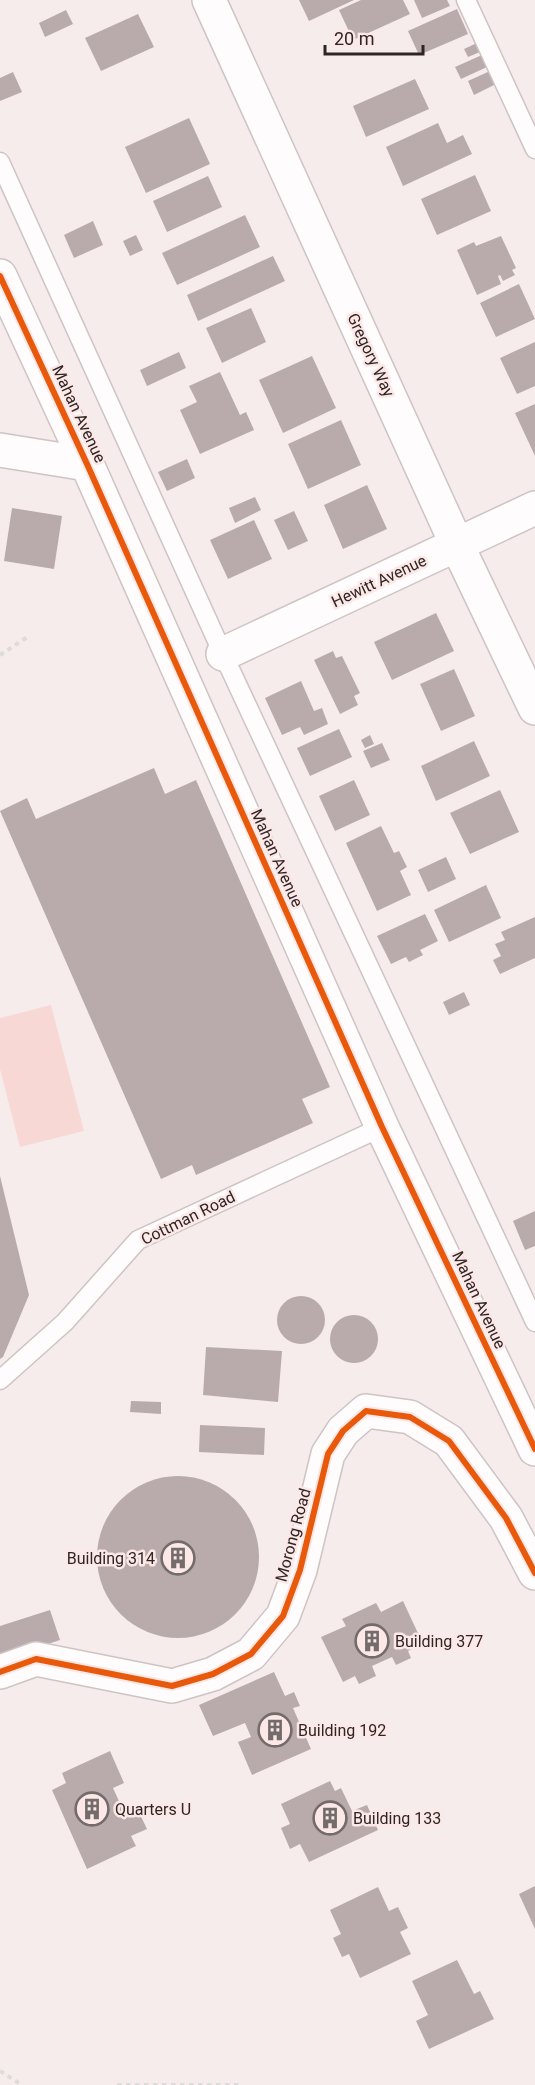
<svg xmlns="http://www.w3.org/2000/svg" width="535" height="2085" viewBox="0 0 535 2085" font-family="Roboto,sans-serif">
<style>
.green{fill:#f8d8d5}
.building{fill:#b9abab}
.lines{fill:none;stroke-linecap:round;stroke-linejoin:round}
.service-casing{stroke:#cec4c4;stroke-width:21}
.minor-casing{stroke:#cec4c4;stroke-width:36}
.path{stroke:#dedbdb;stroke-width:4;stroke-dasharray:4.5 4.5;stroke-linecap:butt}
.service{stroke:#fefcfc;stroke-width:18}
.minor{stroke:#fefcfc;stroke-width:33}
.cycleway-casing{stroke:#fce8e7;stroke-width:10}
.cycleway{stroke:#e8590c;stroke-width:6}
.labels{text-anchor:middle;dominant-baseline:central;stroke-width:5;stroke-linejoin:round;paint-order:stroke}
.street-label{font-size:16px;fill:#2e2525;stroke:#fce8e7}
.poi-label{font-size:16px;fill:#2e2525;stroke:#fce8e7;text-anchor:start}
</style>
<rect width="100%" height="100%" fill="#f7ecec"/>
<polygon class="green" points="51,1005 84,1131 20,1147 0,1069 0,1018"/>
<g class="building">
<polygon points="299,0 354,0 309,21"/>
<polygon points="361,0 403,0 410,14 353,40 339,10"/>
<polygon points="414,0 447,0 450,6 422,18"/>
<polygon points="457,9 468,34 419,55 408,31"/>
<polygon points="66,10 73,24 45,37 39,23"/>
<polygon points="138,14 154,47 101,71 85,38"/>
<polygon points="477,43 480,52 468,57 464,49"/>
<polygon points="482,55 487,67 461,79 455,67"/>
<polygon points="490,71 496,84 474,95 468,81"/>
<polygon points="13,72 22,92 0,101 0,78"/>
<polygon points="415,79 429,109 366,137 353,106"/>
<polygon points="189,118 210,164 146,193 125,147"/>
<polygon points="438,123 447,143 463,135 472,154 403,186 386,147"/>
<polygon points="475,175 491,211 437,235 421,199"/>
<polygon points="208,176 222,207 167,232 153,201"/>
<polygon points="245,215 260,247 177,285 162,253"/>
<polygon points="93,221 103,245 74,258 64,235"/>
<polygon points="136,235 143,250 130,256 123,241"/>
<polygon points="501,236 516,268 512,270 515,275 503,281 500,275 498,276 501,284 477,295 457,250 474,242 476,246"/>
<polygon points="273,256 285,281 198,321 187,295"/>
<polygon points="519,284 535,319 496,337 480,303"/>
<polygon points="251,308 266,342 222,363 206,328"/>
<polygon points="535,342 535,386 517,394 500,358"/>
<polygon points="179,352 186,368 147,386 140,370"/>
<polygon points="312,356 336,408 283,433 259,380"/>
<polygon points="220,372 240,415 246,412 254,430 200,454 180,410 197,402 189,386"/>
<polygon points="535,404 535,456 515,413"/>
<polygon points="341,420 361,465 308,489 288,444"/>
<polygon points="187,459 195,478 167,491 158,472"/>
<polygon points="367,485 387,529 343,549 324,505"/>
<polygon points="255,497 261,510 235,523 229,508"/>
<polygon points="12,508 62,516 54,569 4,561"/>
<polygon points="294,511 308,541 288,550 274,520"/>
<polygon points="254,520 272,559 228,579 210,540"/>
<polygon points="436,613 454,651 392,680 374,642"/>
<polygon points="333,651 336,658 342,656 360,693 354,696 358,705 340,714 314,660"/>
<polygon points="454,669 475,716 441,731 420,684"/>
<polygon points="301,681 314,711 322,708 328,724 304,735 300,727 282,735 265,698"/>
<polygon points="339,729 352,757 310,776 297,748"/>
<polygon points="370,735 374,744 365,748 361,740"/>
<polygon points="474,741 490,776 436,801 421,766"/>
<polygon points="382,743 390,760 371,768 363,751"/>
<polygon points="154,768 165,794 196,780 330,1087 302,1099 313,1123 196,1175 192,1165 161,1179 0,811 27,798 36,819"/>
<polygon points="354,780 370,815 335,831 319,796"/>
<polygon points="500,790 519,832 470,854 450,813"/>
<polygon points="381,826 394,853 399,851 407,867 400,871 411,895 377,911 346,843"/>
<polygon points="446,857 456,879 428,892 418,870"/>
<polygon points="486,885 501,918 449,942 434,910"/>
<polygon points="425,914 438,941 420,950 423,955 409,962 406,957 391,964 377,936"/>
<polygon points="535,917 535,958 500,974 493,960 501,956 495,944 505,940 501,932"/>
<polygon points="464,992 470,1005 449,1015 443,1002"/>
<polygon points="0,1176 29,1295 3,1357 0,1359"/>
<polygon points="535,1211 535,1246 525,1250 513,1221"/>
<circle cx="301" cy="1320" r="24"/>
<circle cx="354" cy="1339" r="24"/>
<polygon points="206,1347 282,1351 278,1402 203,1395"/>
<polygon points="131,1401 161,1402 161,1414 130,1412"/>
<polygon points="200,1425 265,1428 264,1455 199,1452"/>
<circle cx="178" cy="1557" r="81"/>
<polygon points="403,1601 423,1644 408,1651 411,1658 396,1665 392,1657 372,1666 376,1676 359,1684 355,1676 343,1682 321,1637 346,1626 342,1619 376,1603 381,1612"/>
<polygon points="50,1610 60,1640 0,1660 0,1626"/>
<polygon points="274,1672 285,1696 294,1692 300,1706 293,1708 311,1749 252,1775 238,1742 251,1737 245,1723 213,1736 199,1705"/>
<polygon points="110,1751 124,1783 113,1788 124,1812 136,1806 147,1829 131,1836 136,1846 87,1869 52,1790 66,1783 62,1773"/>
<polygon points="330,1781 335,1791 341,1788 352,1811 367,1805 378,1830 309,1862 300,1844 290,1849 281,1828 290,1824 281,1804"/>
<polygon points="535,1886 535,1929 519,1894"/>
<polygon points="378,1887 389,1911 398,1907 408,1928 400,1932 411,1954 360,1978 349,1954 342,1957 333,1938 341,1934 330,1910"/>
<polygon points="457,1960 474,1994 480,1991 494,2019 429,2049 416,2021 428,2015 412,1981"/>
</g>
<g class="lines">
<defs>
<g id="service">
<polyline points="466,0 535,149"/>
<polyline points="0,162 223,654 535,1322"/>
<polyline points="0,1380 65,1322 138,1240 382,1127"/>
</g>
<g id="minor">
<polyline points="209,0 457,545 535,708"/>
<polyline points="0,276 87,464 382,1127 535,1449"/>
<polyline points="0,450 87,464"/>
<polyline points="223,654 535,508"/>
<polyline points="0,1672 36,1659 172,1686 213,1674 251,1654 283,1616 300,1570 328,1454 343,1431 366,1411 410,1417 449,1441 506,1518 535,1573"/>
</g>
</defs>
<use href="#service" class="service-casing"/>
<use href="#minor" class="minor-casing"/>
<g class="path">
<polyline points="0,655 29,636"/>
<polyline points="0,2071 22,2085"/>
<polyline points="117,2085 239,2085"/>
</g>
<use href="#service" class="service"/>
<use href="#minor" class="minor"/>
<defs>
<g id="cycleway">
<polyline points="0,276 87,464 382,1127 535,1449"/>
<polyline points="0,1672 36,1659 172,1686 213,1674 251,1654 283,1616 300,1570 328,1454 343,1431 366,1411 410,1417 449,1441 506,1518 535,1573"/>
</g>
</defs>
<use href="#cycleway" class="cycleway-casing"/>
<use href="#cycleway" class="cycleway"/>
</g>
<defs>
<symbol id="building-ring" viewBox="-11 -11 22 22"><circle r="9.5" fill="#fce8e7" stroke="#746b6b" stroke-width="1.5"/><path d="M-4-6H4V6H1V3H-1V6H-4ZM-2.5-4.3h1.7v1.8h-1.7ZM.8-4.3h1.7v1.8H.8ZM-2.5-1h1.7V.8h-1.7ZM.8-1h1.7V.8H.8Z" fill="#746b6b"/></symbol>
</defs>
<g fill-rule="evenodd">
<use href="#building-ring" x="159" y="1539" width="38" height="38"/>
<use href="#building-ring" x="353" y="1622" width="38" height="38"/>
<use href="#building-ring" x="256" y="1711" width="38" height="38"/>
<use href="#building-ring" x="73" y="1790" width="38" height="38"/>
<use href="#building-ring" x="311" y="1799" width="38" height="38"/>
</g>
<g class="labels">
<g class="street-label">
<text transform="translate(371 355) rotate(65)">Gregory Way</text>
<text transform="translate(79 414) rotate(65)">Mahan Avenue</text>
<text transform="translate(379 581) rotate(-25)">Hewitt Avenue</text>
<text transform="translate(277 858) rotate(66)">Mahan Avenue</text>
<text transform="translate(188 1218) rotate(-26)">Cottman Road</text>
<text transform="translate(479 1300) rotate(65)">Mahan Avenue</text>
<text transform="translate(293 1535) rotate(-75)">Morong Road</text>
</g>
<g class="poi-label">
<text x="155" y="1558" text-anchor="end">Building 314</text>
<text x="395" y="1641">Building 377</text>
<text x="298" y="1730">Building 192</text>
<text x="115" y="1809">Quarters U</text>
<text x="353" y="1818">Building 133</text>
</g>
</g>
<path d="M325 45v9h98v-9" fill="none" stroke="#2e2525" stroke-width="3"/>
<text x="334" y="45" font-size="18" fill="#2e2525" stroke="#fce8e7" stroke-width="4.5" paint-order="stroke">20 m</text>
</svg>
